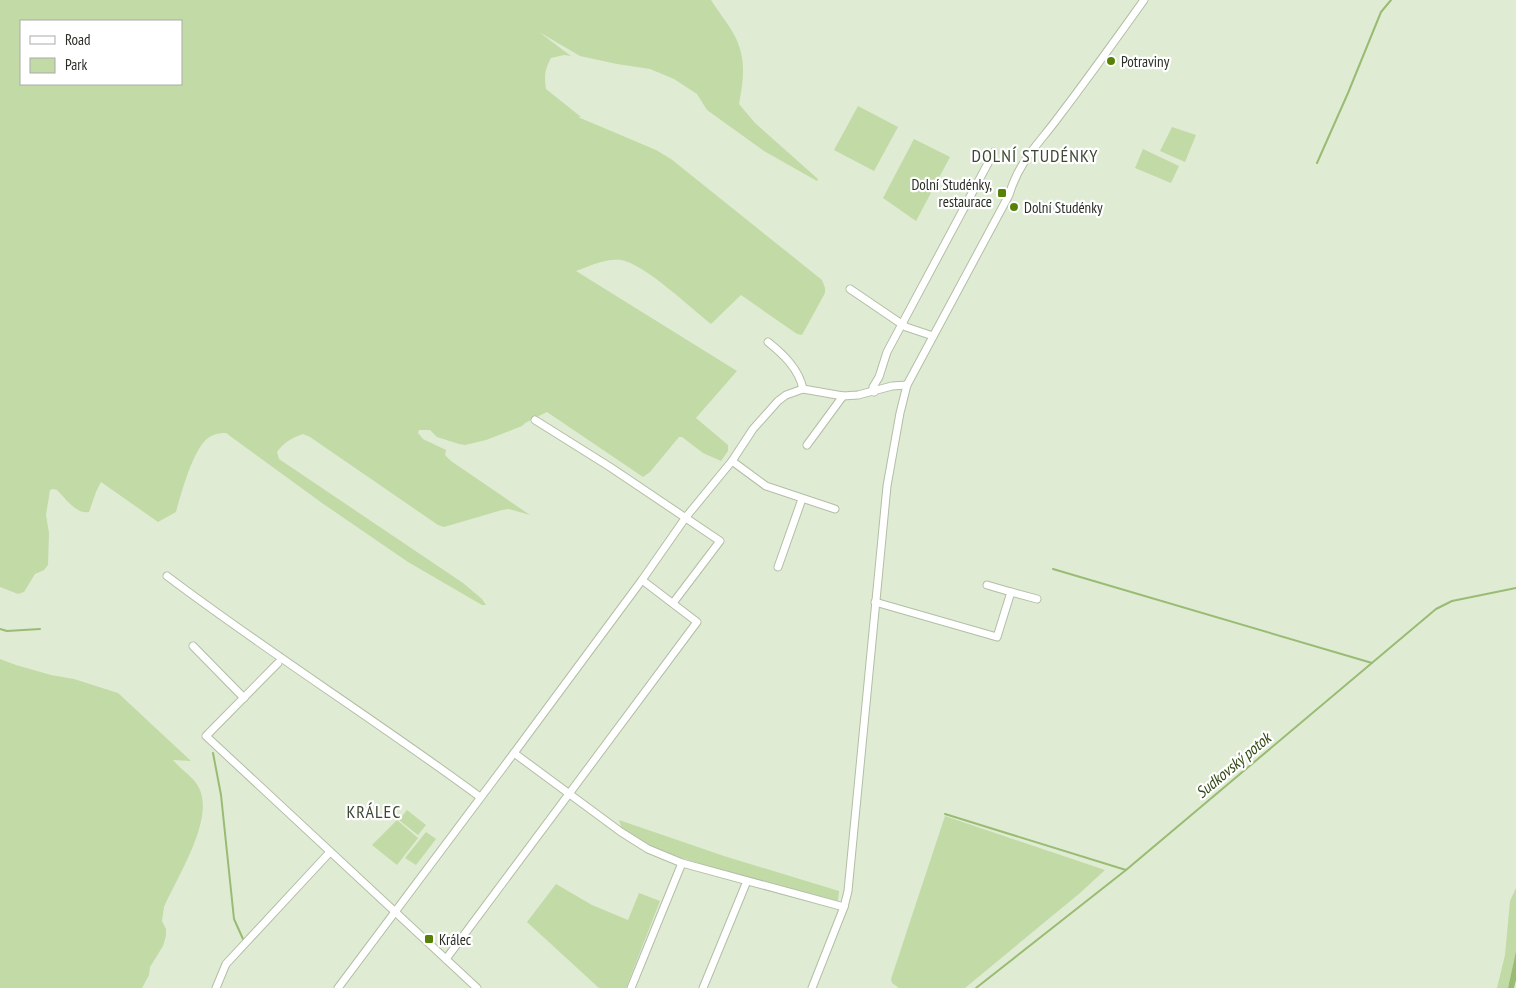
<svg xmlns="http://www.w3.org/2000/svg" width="1516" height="988" viewBox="0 0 1516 988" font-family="'PT Sans Narrow',sans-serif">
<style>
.green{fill:#c1daa6;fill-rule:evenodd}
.water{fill:#99bb73}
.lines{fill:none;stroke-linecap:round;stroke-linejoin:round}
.stream{stroke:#99bb73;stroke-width:2}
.minor-casing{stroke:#b2bea6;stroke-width:9}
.minor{stroke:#fff;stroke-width:7}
.poi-dot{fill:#578208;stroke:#fff;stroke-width:2}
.labels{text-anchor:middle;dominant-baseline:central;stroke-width:4.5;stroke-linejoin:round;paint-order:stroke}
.poi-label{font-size:15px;fill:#2a2e25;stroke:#fff;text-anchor:start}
.water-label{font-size:16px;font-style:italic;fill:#344916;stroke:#fff}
.quarter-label{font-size:18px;letter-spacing:1px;fill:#3e4834;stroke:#fff}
</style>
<rect width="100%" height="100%" fill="#dfecd3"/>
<g class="green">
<path d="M0 0H711C719 13 733 29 738 43 746 63 743 83 739 104L755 123 818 179 817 181 764 151 707 110 697 94 674 79 650 69 617 64 580 56 539 32 571 56 564 55 551 58C545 69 544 76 546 89L581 117H578L656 150 671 159 822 280 825 288V293L802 335 797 334 741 295 711 324C691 308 643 263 621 260 605 258 590 266 576 271L737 371 696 418 728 445V451L721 461 703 453 682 437H679L650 472 643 477 547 412 525 423 522 426 486 440 465 445 459 444 437 437 430 430H419L418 433 423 439 446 450 445 455 451 461 530 515 509 509 502 510 444 527 438 525 310 437 303 434C292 438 284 442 277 452L279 459 463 583 482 599 486 605H482L408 562 322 503 226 433C220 433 213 434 208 438 193 449 181 494 176 512L158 522 101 482 96 492 89 512C77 515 65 498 57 490L53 489 50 490 46 515 49 533 48 565 44 570 35 574 24 592 18 594 0 587ZM21 21H181V84H21Z"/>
<polygon points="858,106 898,127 874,171 834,150"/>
<polygon points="1172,127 1196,135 1185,162 1160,151"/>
<polygon points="914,139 950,157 916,221 883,198"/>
<polygon points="1143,149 1179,166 1171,183 1135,168"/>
<path d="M0 659 16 665 51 675 74 679 118 693 191 761 173 760C181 770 194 777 199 788 215 819 177 877 164 907L162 921 166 929V936L163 946 150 967 149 975 142 988H0Z"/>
<polygon points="407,810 426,825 418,835 399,820"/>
<polygon points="945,816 1105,870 1080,893 965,988 899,988 892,983 891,979"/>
<polygon points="397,820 418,838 397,865 372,845"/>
<polygon points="619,820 724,856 839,891 838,901 723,871 651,848 622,829"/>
<polygon points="426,832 436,839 416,865 405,858"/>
<polygon points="556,884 592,905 628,920 639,893 660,901 626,988 599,988 527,922"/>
<polygon points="1516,888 1516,951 1508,988 1497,988 1505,955 1510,901"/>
</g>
<polygon class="water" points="1516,951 1516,980 1514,988 1508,988"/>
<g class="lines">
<g class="stream">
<polyline points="1317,163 1348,93 1381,12 1391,0"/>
<polyline points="1053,569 1372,663"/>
<polyline points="0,629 7,631 40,629"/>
<polyline points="213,753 221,795 234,919 243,939"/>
<polyline points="945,814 1126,870"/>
<polyline points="976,988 1126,870 1436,609 1452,601 1516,588"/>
</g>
<defs>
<g id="minor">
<polyline points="850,289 906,327 933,336"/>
<path d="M768 342C783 354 799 369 803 389"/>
<polyline points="874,392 873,387 879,377 887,352 994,152"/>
<polyline points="535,420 610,467 720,541 673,603"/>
<polyline points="807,445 843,396"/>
<polyline points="732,461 766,486 835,509"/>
<polyline points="778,567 802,499"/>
<path d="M167 576C269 653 377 721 480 797"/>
<polyline points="987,585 1011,592"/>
<polyline points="875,602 997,637 1011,592 1037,599"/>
<polyline points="193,646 244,698"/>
<polyline points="278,663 206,736 477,988"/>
<polyline points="514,753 621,832 648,849 682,863 844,907"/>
<polyline points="446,959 697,622 642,580"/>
<polyline points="216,988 226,964 330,852"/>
<polyline points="338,988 514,753 642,580 686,517 732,461 753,429 778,401 786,395 803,389 843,396 858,395 892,386 907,385"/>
<polyline points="631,988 682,863"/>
<polyline points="703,988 747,881"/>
<path d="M812 988 844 907 848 891 887 486 900 413 907 385 1009 195C1020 159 1039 144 1060 115 1089 77 1116 39 1144 0"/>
</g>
</defs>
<use href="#minor" class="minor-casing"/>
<use href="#minor" class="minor"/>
</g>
<g class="poi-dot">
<circle cx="1111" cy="61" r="5"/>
<rect x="997" y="188" width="10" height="10" rx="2.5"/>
<circle cx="1014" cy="207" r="5"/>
<rect x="424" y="934" width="10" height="10" rx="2.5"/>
</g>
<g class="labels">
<g class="poi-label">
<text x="1121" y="61">Potraviny</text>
<text x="992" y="184" text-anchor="end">Dolní Studénky,<tspan x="992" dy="17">restaurace</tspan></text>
<text x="1024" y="207">Dolní Studénky</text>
<text x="439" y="939">Králec</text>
</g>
<g class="water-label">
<text transform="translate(1233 765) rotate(-40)">Sudkovský potok</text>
</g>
<g class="quarter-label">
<text x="1035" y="155">DOLNÍ STUDÉNKY</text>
<text x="374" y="811">KRÁLEC</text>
</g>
</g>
<rect x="20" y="20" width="162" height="65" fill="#ffffff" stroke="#aaaba8"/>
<rect x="30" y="36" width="25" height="8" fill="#ffffff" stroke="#aaaba8"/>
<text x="65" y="45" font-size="15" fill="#2a2e25">Road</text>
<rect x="30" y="58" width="25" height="15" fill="#c1daa6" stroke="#aaaba8"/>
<text x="65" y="70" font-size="15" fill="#2a2e25">Park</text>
</svg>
